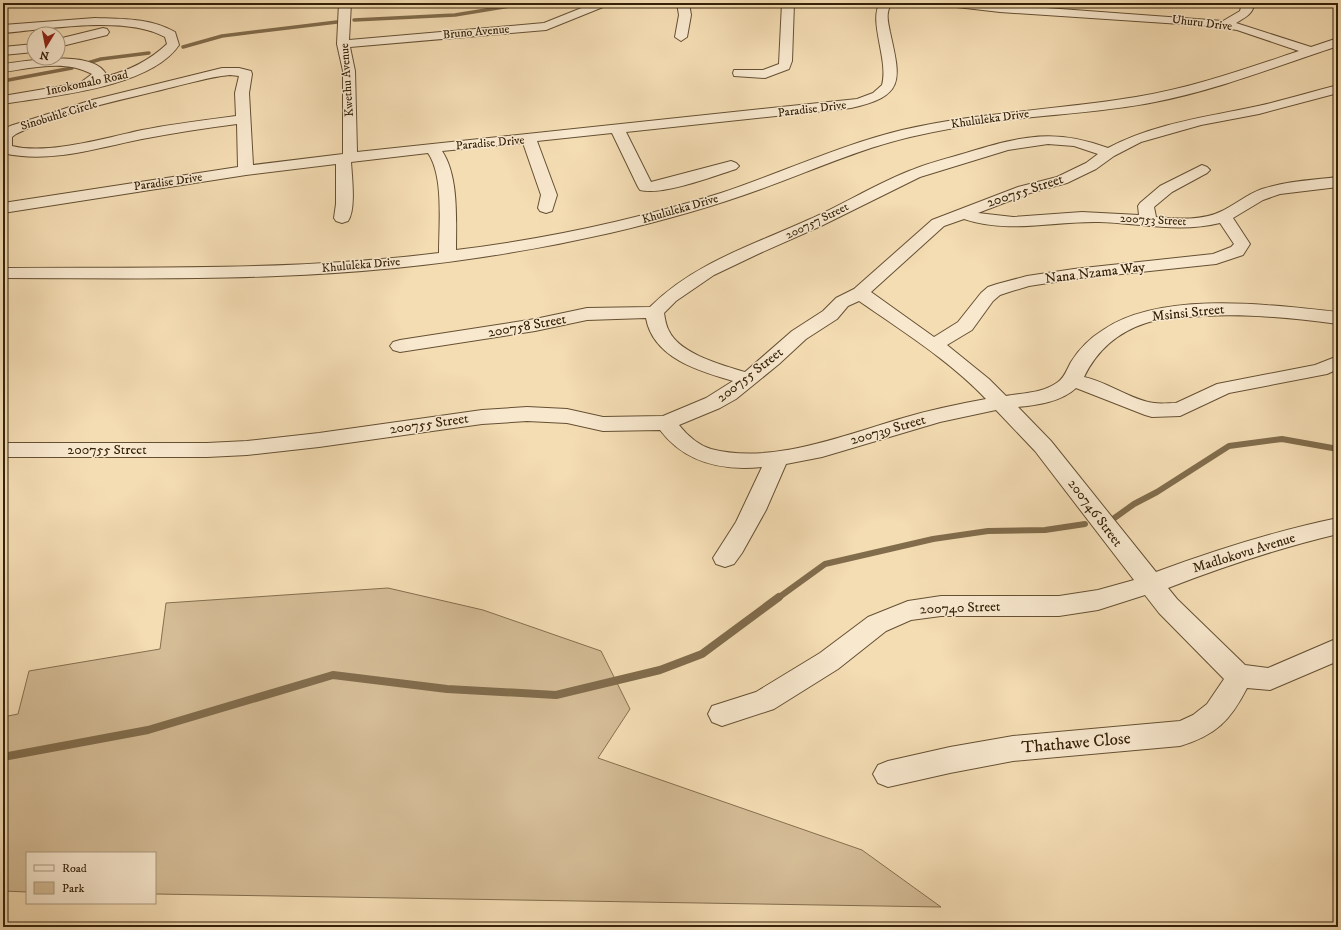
<svg xmlns="http://www.w3.org/2000/svg" width="1341" height="930" viewBox="0 0 1341 930" font-family="'IM FELL DW Pica',serif">
<style>
.green{fill:#d4bc96;stroke:#846f4f}
.lines{fill:none;stroke-linecap:round;stroke-linejoin:round}
.stream-far2{stroke:#816c4c;stroke-width:3.5}
.stream-far1{stroke:#816c4c;stroke-width:6}
.stream{stroke:#816c4c;stroke-width:8}
.minor-casing{stroke:#655033;stroke-width:2}
.minor{fill:#f8e8ce;fill-rule:evenodd}
.labels{text-anchor:middle;dominant-baseline:central;stroke-width:3;stroke-linejoin:round;paint-order:stroke}
.far-street-label{font-size:12px;fill:#352208;stroke:#f8e8ce}
.street-label{font-size:14px;fill:#352208;stroke:#f8e8ce}
.near-street-label{font-size:17px;fill:#352208;stroke:#f8e8ce}
</style>
<rect width="100%" height="100%" fill="#f4dcb3"/>
<filter id="stains"><feTurbulence type="fractalNoise" baseFrequency=".005" numOctaves="4"/><feColorMatrix values="0 0 0 0 .2 0 0 0 0 .09 0 0 0 0 .02 0 0 0 .5 -.17"/></filter>
<radialGradient id="worn" r=".72"><stop offset=".6" stop-color="#630" stop-opacity="0"/><stop offset="1" stop-color="#630" stop-opacity=".3"/></radialGradient>
<polygon class="green" points="388,588 483,610 601,651 630,709 598,758 862,850 941,907 155,894 155,853 27,853 27,892 3,891 3,717 18,714 29,671 160,649 166,603"/>
<g class="lines">
<g class="stream-far2">
<polyline points="354,20 455,15 528,3"/>
<polyline points="183,47 222,36 337,22"/>
<polyline points="84,64 101,59 149,53"/>
<polyline points="3,81 72,68"/>
</g>
<g class="stream-far1">
<polyline points="1113,519 1134,504 1157,492 1229,446 1282,439 1338,449"/>
<polyline points="778,598 825,564 933,539 988,531 1045,530 1085,524"/>
</g>
<polyline class="stream" points="3,757 148,730 333,675 447,689 556,695 660,670 702,654 779,597"/>
<defs>
<g id="minor">
<path d="M339 3H351L349 40 544 23 594 3H610L608 5 546 30 350 47 355 71 357 152 857 99 873 93 882 85C889 60 868 21 880 3H892C885 13 888 21 890 32 901 81 905 96 851 108L626 132 651 182 731 161 736 163 739 166 736 169C714 176 662 196 640 190L638 187 612 133 537 141 557 195 552 211 546 213 540 211 538 208 541 195 523 143 442 151C459 176 456 221 456 250 546 239 635 220 721 193 781 173 840 145 902 130 979 112 1058 110 1136 97 1192 88 1245 69 1299 51L1237 30 1211 26 1000 12 948 6 942 3H978L1223 21 1240 11 1242 3H1254C1254 14 1244 18 1236 23L1311 47 1338 38V46C1277 66 1217 90 1155 102 1105 112 1055 114 1005 120 973 124 941 130 910 137 859 149 811 171 761 189 712 207 661 221 610 233 501 258 389 272 277 276 186 280 94 278 3 278V268C149 267 294 271 439 253 439 224 444 176 428 153L351 162C352 177 356 210 348 221L342 223 336 221 334 218 336 204V164L246 175 3 213V203L238 167 237 124C205 128 174 133 142 139 97 148 49 164 3 153V130L10 126 92 100 222 68H239L251 71 252 74 249 93 253 165 343 154V71L337 44ZM230 75 239 76 235 93 236 116C205 120 173 124 142 130 105 138 48 155 12 146V137L16 134C59 112 118 101 165 89 187 84 208 77 230 75Z"/>
<polygon points="677,3 689,3 691,15 687,37 681,41 675,37 679,15"/>
<polygon points="782,3 794,3 792,61 789,69 765,78 734,76 733,73 734,70 763,70 779,64"/>
<path d="M95 18C124 19 150 18 175 32L179 45C150 88 51 96 3 104V96L80 83 92 74C65 59 32 68 3 72V64C27 61 92 49 106 74L104 77C128 71 149 61 167 44L165 37C126 15 48 29 3 33V25Z"/>
<polygon points="103,28 107,29 109,32 107,35 58,47 58,39"/>
<polygon points="34,44 34,52 3,55 3,47"/>
<path d="M1338 85V93L1259 114 1201 125 1141 142 1114 156 1096 169 1067 183 1030 193 978 213 1013 217 1082 212 1139 215 1138 206 1140 203 1160 186 1202 165 1207 167 1210 170 1207 173 1172 192 1154 207 1156 217C1178 219 1202 221 1222 211 1236 204 1248 194 1262 189 1287 181 1313 180 1338 177V187L1280 194 1263 200 1233 218 1250 244 1243 255 1216 264 1074 279 1029 286 1009 292 1000 295 993 301 972 330 947 345 989 379 1006 396C1024 393 1043 393 1058 382 1065 377 1067 369 1071 362 1079 349 1090 338 1103 330 1162 290 1270 305 1338 312V324C1285 317 1232 312 1179 318 1168 319 1157 319 1146 323 1118 332 1097 350 1084 377 1108 382 1131 400 1154 403 1161 404 1169 403 1176 403L1217 384 1315 365 1338 356V369L1327 374 1229 393 1180 416 1152 417 1145 415 1076 388C1061 402 1037 405 1018 407L1051 441 1156 572C1216 550 1275 531 1338 518V534C1279 548 1225 566 1168 588L1177 599 1245 665 1268 668 1338 638V661L1270 690 1247 688C1230 721 1216 735 1180 746L1013 761 950 773 888 787 878 783 873 774 878 765 888 761 950 747 1013 736 1180 721 1193 715 1207 704 1224 679 1159 613 1145 595 1098 610 1059 616H941L911 620 886 631 838 669 774 709 722 726 712 722 708 714 712 706 756 692 820 653 868 617 908 601 941 596H1059L1098 590 1134 580 1035 451 996 410 940 422 822 457 786 464 766 510 742 553 734 564 725 567 716 564 713 558 736 522 762 467C722 471 685 463 660 430L603 431 567 423 527 421 482 424 319 447 247 455 207 457H3V443H207L247 441 319 433 482 410 527 407 567 409 603 417 663 416 706 398 733 381C699 371 653 358 646 318L587 320 535 331 400 352 393 350 390 346 393 342 400 340 535 319 587 308 650 307C694 263 753 245 808 220 842 205 874 185 909 171 928 163 949 158 969 152 1022 136 1055 128 1108 148 1155 123 1207 117 1258 106 1285 100 1311 92 1338 85ZM1048 144 1074 146 1098 154 1086 163 1057 177 1018 187 932 220 854 289 836 298 823 311 792 331 745 372C722 365 680 354 669 331 666 326 665 319 664 313L676 301 714 275 758 254 821 226 920 177 1008 150ZM964 219C1009 234 1053 221 1099 222 1140 223 1180 233 1220 223L1234 244 1231 247 1213 254 1074 269 1027 276 997 284 988 287 981 293 958 322 934 337 871 292 944 226ZM859 301C902 331 949 360 986 399 958 404 930 410 903 418 845 435 771 465 711 449 698 445 687 435 679 425L720 408 736 399 779 364 806 339 837 319 848 306Z"/>
</g>
</defs>
<use href="#minor" class="minor-casing"/>
<use href="#minor" class="minor"/>
</g>
<g class="labels">
<g class="far-street-label">
<text transform="translate(1202 23) rotate(7)">Uhuru Drive</text>
<text transform="translate(476 32) rotate(-5)">Bruno Avenue</text>
<text transform="translate(347 80) rotate(-94)">Kwethu Avenue</text>
<text transform="translate(87 83) rotate(-12)">Intokomalo Road</text>
<text transform="translate(812 109) rotate(-7)">Paradise Drive</text>
<text transform="translate(59 115) rotate(-17)">Sinobuhle Circle</text>
<text transform="translate(990 119) rotate(-8)">Khululeka Drive</text>
<text transform="translate(490 143) rotate(-5)">Paradise Drive</text>
<text transform="translate(168 182) rotate(-8)">Paradise Drive</text>
<text transform="translate(680 209) rotate(-16)">Khululeka Drive</text>
<text transform="translate(1153 220) rotate(3)">200753 Street</text>
<text transform="translate(817 221) rotate(-26)">200757 Street</text>
<text transform="translate(361 265) rotate(-5)">Khululeka Drive</text>
</g>
<g class="street-label">
<text transform="translate(1025 191) rotate(-18)">200755 Street</text>
<text transform="translate(1095 273) rotate(-7)">Nana Nzama Way</text>
<text transform="translate(1188 313) rotate(-6)">Msinsi Street</text>
<text transform="translate(527 326) rotate(-10)">200758 Street</text>
<text transform="translate(750 375) rotate(-38)">200755 Street</text>
<text transform="translate(429 424) rotate(-8)">200755 Street</text>
<text transform="translate(888 430) rotate(-16)">200739 Street</text>
<text x="107" y="450">200755 Street</text>
<text transform="translate(1095 513) rotate(53)">200746 Street</text>
<text transform="translate(1244 553) rotate(-17)">Madlokovu Avenue</text>
<text transform="translate(960 608) rotate(-2)">200740 Street</text>
</g>
<g class="near-street-label">
<text transform="translate(1076 743) rotate(-5)">Thathawe Close</text>
</g>
</g>
<rect width="1341" height="930" fill="none" stroke="#f4dcb3" stroke-width="16"/>
<rect x="4" y="4" width="1333" height="922" fill="none" stroke="#352208" stroke-width="2"/>
<rect x="8" y="8" width="1325" height="914" fill="none" stroke="#352208"/>
<rect x="26" y="852" width="130" height="52" fill="#f8e8ce" stroke="#aa997f"/>
<rect x="34" y="865" width="20" height="6" fill="#f8e8ce" stroke="#aa997f"/>
<text x="62" y="872" font-size="12" fill="#352208">Road</text>
<rect x="34" y="882" width="20" height="12" fill="#d4bc96" stroke="#aa997f"/>
<text x="62" y="892" font-size="12" fill="#352208">Park</text>
<g transform="translate(46 46) rotate(190)"><circle r="19" fill="#f8e8ce" stroke="#aa997f"/>
<path d="M0-3L7 15L0 10L-7 15Z" fill="#8f2418"/>
<text y="-6" font-size="11" font-weight="bold" text-anchor="middle" fill="#352208">N</text>
</g>
<rect width="100%" height="100%" filter="url(#stains)"/>
<rect width="100%" height="100%" fill="url(#worn)"/>
</svg>
